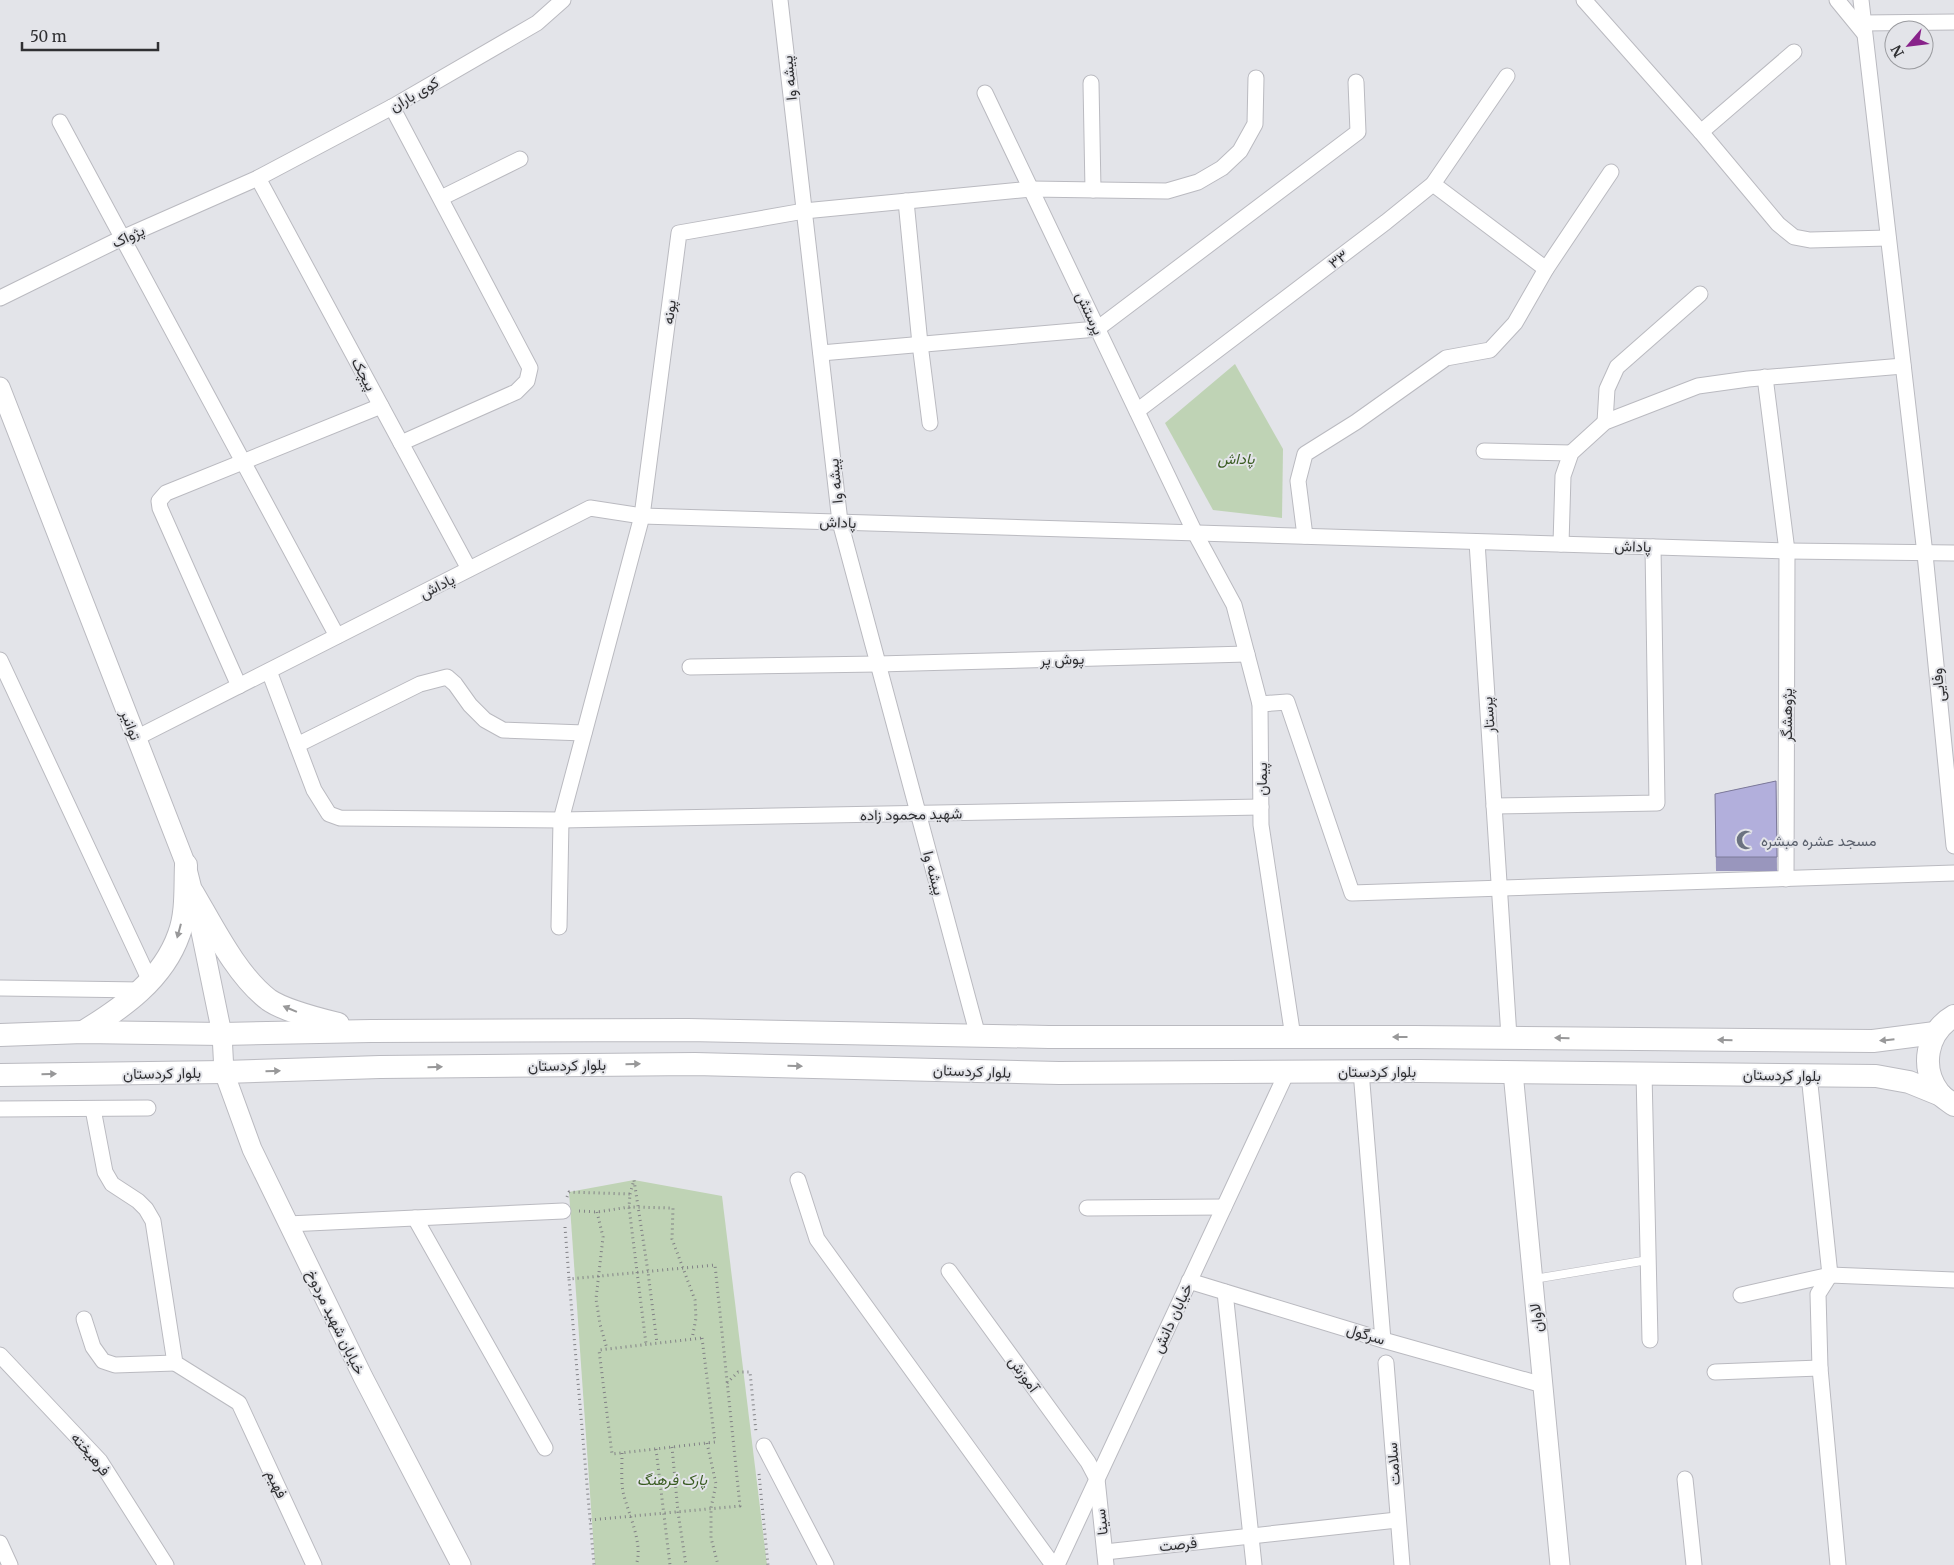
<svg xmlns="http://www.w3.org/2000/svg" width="1954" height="1565" viewBox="0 0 1954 1565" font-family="Merriweather,Vazirmatn,serif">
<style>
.green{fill:#bfd3b5}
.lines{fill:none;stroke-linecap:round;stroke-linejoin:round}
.service-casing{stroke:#babac0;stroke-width:9}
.minor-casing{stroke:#babac0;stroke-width:17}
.tertiary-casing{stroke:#babac0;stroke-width:21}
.primary-casing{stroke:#babac0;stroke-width:24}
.path{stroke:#828286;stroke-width:3;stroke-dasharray:1 4;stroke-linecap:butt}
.service{stroke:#fff;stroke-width:8}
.minor{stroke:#fff;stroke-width:15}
.tertiary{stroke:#fff;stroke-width:19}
.primary{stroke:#fff;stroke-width:22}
.wall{fill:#9996bd}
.building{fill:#b2afdc;stroke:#7d7a9a}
.oneway{fill:#989899}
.labels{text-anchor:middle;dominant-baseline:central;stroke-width:4;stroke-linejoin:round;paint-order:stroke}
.street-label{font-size:15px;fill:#303033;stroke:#e3e4e9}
.park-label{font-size:15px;font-style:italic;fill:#395b21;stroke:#e3e4e9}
.worship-label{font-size:15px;fill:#5b616d;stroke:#e3e4e9;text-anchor:start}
</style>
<rect width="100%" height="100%" fill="#e3e4e9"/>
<g class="green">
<polygon points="1235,364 1283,449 1282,518 1213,510 1165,423"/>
<polygon points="634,1180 722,1196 767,1565 595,1565 569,1192"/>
</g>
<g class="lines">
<defs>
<polyline id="service" points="1534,1279 1648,1260"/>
<g id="minor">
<polyline points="780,0 840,522 978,1036"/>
<polyline points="1584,0 1701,132 1778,224 1794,237 1810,240 1888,238"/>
<polyline points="1837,0 1864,33"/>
<polyline points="1861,0 1925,554 1954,846"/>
<polyline points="1863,23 1954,22"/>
<polyline points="1091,83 1093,190"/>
<polyline points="985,93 1195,533 1234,605 1260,704 1261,825 1293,1037"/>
<polyline points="392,107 530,368 527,381 516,392 401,443"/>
<polyline points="60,122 337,636"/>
<polyline points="1701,132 1794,52"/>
<polyline points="258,178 469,569"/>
<polyline points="1433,184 1546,269"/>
<polyline points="441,198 520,159"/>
<polyline points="906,201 920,344 930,423"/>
<polyline points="0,298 122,238 258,178 392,107 537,23 563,0"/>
<polyline points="821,353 1097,329 1358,132 1356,82"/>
<polyline points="1765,377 1787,551 1786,879"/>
<polyline points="1137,411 1386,222 1433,184 1507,76"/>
<polyline points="1605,422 1607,389 1617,367 1700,294"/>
<polyline points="1484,451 1571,453"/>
<polyline points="1305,536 1298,481 1305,454 1356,422 1446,358 1490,350 1515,323 1546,269 1611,172"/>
<polyline points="1477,542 1509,1037"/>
<polyline points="1561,544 1563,476 1571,453 1605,422 1698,386 1748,379 1903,366"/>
<polyline points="0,660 150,981"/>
<polyline points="690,667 878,664 1247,654"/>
<polyline points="269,671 314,790 329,814 340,818 561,820 1261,807"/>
<polyline points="239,686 160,508 159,501 166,493 381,406"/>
<polyline points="1260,704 1287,702 1352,893 1954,873"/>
<polyline points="136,738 590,508 642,516 1787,551 1954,553"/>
<polyline points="297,745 420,684 447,677 455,684 470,705 485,720 503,730 584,733"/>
<polyline points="1494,806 1657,803 1653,547"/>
<polyline points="559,927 561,820 642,516 679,233 804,211 1031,189 1167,191 1198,182 1222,168 1240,151 1255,124 1256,78"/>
<polyline points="0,988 142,990"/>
<polyline points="1361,1071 1383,1340"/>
<polyline points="1644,1073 1650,1340"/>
<polyline points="1809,1075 1830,1275 1818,1294 1820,1368 1838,1565"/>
<polyline points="0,1109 148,1108"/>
<polyline points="93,1109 105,1172 112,1184 138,1201 146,1209 153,1221 175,1363 239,1403 314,1565"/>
<polyline points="798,1180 817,1239 1053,1565"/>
<polyline points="1087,1208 1224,1207"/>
<polyline points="415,1218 545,1448"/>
<polyline points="288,1224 563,1211"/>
<polyline points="949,1271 1088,1462 1097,1479 1106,1565"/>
<polyline points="1189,1281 1383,1340 1543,1385"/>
<polyline points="1225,1292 1254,1565"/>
<polyline points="1741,1295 1830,1275 1954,1280"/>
<polyline points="84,1319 93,1347 103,1361 115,1365 175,1363"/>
<polyline points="0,1355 100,1461 166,1565"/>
<polyline points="1386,1363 1402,1565"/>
<polyline points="1715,1372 1820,1368"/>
<polyline points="764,1446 826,1565"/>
<polyline points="1685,1479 1694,1565"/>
<polyline points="0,1543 10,1565"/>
<polyline points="1105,1552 1397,1520"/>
<polyline points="1057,1565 1287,1072"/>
</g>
<g id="tertiary">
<polyline points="0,387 186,865 193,893 222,1034 224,1072 252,1149 363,1377 461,1565"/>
<polyline points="1513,1072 1560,1565"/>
</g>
<g id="primary">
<path d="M193 893C213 927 237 976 269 1000 285 1011 318 1019 338 1024"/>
<path d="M1954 1016C1926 1032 1920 1068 1939 1093 1943 1098 1949 1101 1954 1105"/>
<path d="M83 1032C122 1008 163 980 179 934 187 913 185 887 186 865"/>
<polyline points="0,1035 83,1032 222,1034 371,1031 688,1030 1049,1037 1415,1037 1873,1041 1935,1033"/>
<polyline points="0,1075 224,1072 380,1067 695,1064 1059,1073 1419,1071 1876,1076 1909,1082 1941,1095"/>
</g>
</defs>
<use href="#service" class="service-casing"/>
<use href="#minor" class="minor-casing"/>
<use href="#tertiary" class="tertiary-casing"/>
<use href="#primary" class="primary-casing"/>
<g class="path">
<polyline points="630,1194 634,1180 648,1272 657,1343"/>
<polyline points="567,1197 569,1192 630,1194 629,1207 646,1344"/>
<polyline points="579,1211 597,1212 629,1207 673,1208 672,1239 695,1300 696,1318 692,1339"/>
<polyline points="597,1212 603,1237 596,1299 600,1324 607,1349"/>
<polyline points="565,1227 569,1279"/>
<polygon points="702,1338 715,1442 612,1454 599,1350"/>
<polyline points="727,1383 738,1372 750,1372 756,1432"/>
<polyline points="707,1443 716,1484 711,1508 711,1538 718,1565"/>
<polyline points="672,1447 678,1512 686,1565"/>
<polyline points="656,1449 670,1565"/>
<path d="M622 1453C622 1466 621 1480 623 1492 628 1513 644 1545 636 1565"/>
<polyline points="759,1474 768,1565"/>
<polyline points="590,1520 740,1506 715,1265 569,1279 594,1565"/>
</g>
<use href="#service" class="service"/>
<use href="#minor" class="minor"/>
<use href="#tertiary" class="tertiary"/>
<use href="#primary" class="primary"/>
</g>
<polygon class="wall" points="1776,781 1777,871 1716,871 1715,794"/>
<polygon class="building" points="1776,781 1777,857 1716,857 1715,794"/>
<defs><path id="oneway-solid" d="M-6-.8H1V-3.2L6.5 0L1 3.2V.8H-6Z" transform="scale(1.25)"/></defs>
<g class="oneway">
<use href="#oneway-solid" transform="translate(179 931) rotate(105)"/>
<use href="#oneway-solid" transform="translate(290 1009) rotate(-157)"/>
<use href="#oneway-solid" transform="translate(1400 1037) rotate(180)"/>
<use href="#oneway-solid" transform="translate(1562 1038) rotate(-179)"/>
<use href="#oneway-solid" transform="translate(1725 1040) rotate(-179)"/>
<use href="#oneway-solid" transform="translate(1887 1040) rotate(174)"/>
<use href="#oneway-solid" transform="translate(633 1064) rotate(-1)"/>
<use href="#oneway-solid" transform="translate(795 1066) rotate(2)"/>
<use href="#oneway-solid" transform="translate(435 1067) rotate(-1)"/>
<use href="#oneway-solid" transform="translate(273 1071) rotate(-2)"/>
<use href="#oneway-solid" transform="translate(49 1074) rotate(-1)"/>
</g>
<defs>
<symbol id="mosque-bare" viewBox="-9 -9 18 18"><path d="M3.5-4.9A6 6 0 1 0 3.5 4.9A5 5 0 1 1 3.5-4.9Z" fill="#6b7280" stroke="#e3e4e9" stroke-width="2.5" paint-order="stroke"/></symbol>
</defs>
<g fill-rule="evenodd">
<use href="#mosque-bare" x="1732" y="826" width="28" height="28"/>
</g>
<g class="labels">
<g class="street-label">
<text transform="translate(789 78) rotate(-96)">پیشه وا</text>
<text transform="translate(414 94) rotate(-30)">کوی باران</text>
<text transform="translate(128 236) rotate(-25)">پژواک</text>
<text transform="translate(1338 259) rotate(-37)">۳۳</text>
<text transform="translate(669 312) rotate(-83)">پونه</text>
<text transform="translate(1090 313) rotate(65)">پرستش</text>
<text transform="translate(364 374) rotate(62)">پیچک</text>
<text transform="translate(835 481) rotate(-96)">پیشه وا</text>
<text transform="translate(838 522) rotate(2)">پاداش</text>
<text transform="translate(1633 546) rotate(2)">پاداش</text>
<text transform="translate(437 586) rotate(-27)">پاداش</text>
<text transform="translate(1062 659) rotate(-2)">پوش پر</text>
<text transform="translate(1938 685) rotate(-96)">وفایی</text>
<text transform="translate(1488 715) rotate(-94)">پرستار</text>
<text transform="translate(1786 715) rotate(-90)">پژوهشگر</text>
<text transform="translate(131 725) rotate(69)">توانیر</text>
<text transform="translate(1261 779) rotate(-90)">پیمان</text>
<text transform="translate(911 814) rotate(-1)">شهید محمود زاده</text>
<text transform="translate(934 873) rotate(75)">پیشه وا</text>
<text transform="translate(567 1065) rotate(-1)">بلوار کردستان</text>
<text transform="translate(972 1071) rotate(2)">بلوار کردستان</text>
<text x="1377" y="1071">بلوار کردستان</text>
<text transform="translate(162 1073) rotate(-1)">بلوار کردستان</text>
<text transform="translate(1782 1075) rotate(1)">بلوار کردستان</text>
<text transform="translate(1172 1318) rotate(-65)">خیابان دانش</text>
<text transform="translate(1536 1318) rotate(-96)">لاوان</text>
<text transform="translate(336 1322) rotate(64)">خیابان شهید مردوخ</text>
<text transform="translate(1366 1334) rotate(17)">سرگول</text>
<text transform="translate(1024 1374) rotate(54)">آموزش</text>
<text transform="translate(91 1454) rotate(50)">فرهیخته</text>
<text transform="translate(1393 1464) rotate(-94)">سلامت</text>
<text transform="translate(277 1484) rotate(65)">فهیم</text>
<text transform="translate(1101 1522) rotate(-96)">سینا</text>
<text transform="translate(1178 1544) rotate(-6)">فرصت</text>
</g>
<g class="park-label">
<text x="1236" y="458">پاداش</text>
<text x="672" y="1479">پارک فرهنگ</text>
</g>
<g class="worship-label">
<text x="1761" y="840">مسجد عشره مبشره</text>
</g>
</g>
<g transform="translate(1909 45) rotate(242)"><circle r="24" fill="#e3e4e9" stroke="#9b9ca0"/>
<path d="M0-4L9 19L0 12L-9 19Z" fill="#88228a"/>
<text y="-8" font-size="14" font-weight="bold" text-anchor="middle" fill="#303033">N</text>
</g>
<path d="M22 42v8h136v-8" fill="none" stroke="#303033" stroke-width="2.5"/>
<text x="30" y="42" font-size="15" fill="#303033" stroke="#e3e4e9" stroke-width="4" paint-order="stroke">50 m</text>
</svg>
